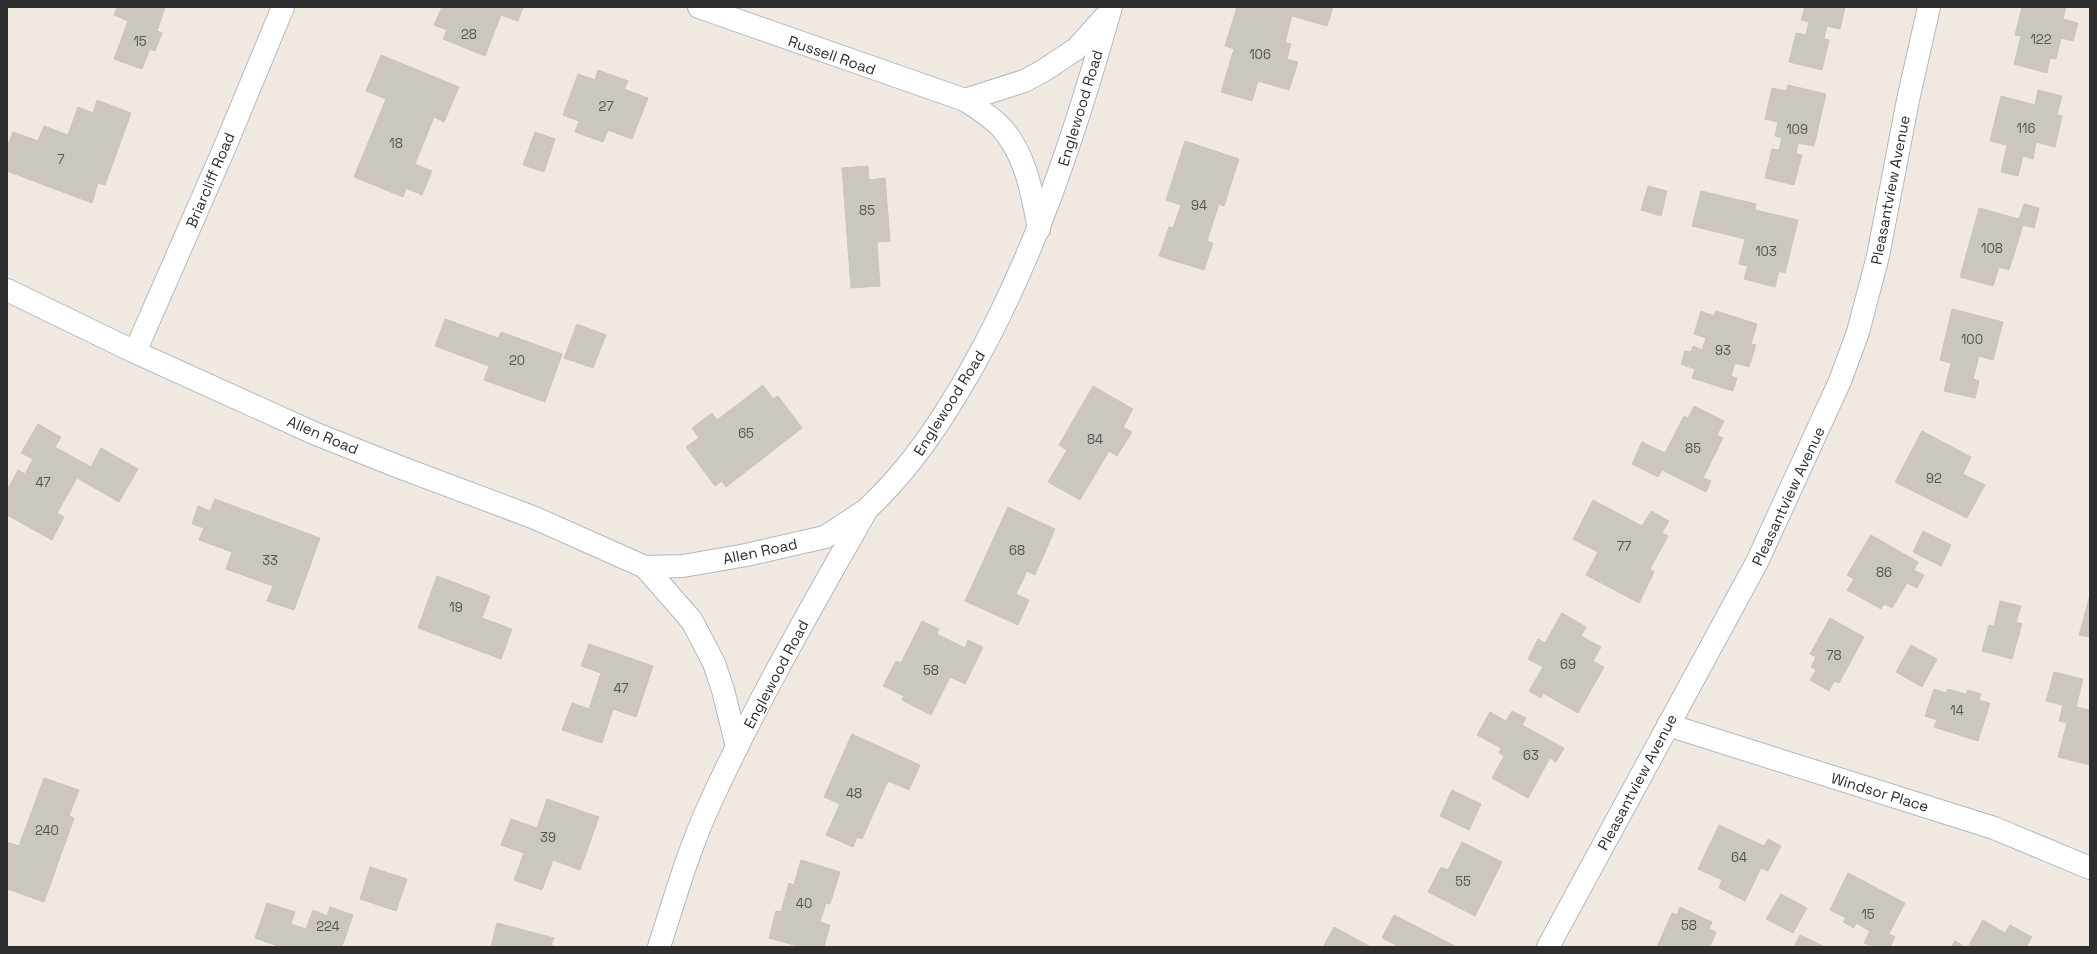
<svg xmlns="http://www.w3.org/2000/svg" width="2097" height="954" viewBox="0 0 2097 954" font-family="'Space Grotesk',sans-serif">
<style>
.building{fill:#cbc7bf;stroke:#cbc5ba}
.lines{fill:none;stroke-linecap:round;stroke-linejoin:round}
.minor-casing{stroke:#b4b7c1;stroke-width:24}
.minor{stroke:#fff;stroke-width:22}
.labels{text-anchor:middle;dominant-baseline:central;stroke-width:3.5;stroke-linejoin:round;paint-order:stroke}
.number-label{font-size:13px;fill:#555452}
.street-label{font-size:15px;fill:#2e2e2e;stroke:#fff}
</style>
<rect width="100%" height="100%" fill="#efe9e1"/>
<g class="building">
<polygon points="117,7 165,7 157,31 162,33 155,51 150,49 142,69 114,59 128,21 114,15"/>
<polygon points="442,7 523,7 518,21 501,15 485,56 443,39 447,30 434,25"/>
<polygon points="1237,7 1333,7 1327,26 1292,16 1285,42 1291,44 1287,59 1298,62 1289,90 1258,81 1252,101 1221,92 1234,49 1225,46"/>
<polygon points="1805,7 1845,7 1840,29 1827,26 1824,39 1829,40 1822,70 1789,62 1796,33 1806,35 1809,22 1801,20"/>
<polygon points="2022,7 2066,7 2063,19 2078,23 2073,41 2061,38 2056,59 2050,58 2047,73 2014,64 2021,36 2015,35"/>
<polygon points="381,55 459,87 444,122 434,117 415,164 432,171 422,195 406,188 403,197 354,177 386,99 366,91"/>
<polygon points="598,70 628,81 624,89 648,98 632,139 608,130 603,142 575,132 579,121 563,115 578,74 595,80"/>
<polygon points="1788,85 1826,94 1814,146 1798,143 1796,154 1802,155 1794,185 1765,178 1772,149 1779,150 1782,138 1775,136 1778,122 1765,119 1772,88 1786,91"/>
<polygon points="2038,90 2062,96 2057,115 2062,116 2055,147 2036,142 2033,159 2023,156 2018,176 2001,172 2007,145 1990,141 2001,96 2035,105"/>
<polygon points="97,100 131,113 105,185 98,183 92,203 7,171 7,147 13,132 38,141 44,126 68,135 78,107 93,113"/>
<polygon points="535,132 555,139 544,172 523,165"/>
<polygon points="1185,141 1239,159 1224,206 1219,204 1207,241 1213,243 1204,270 1159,256 1169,227 1173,228 1181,205 1166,200"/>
<polygon points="868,166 869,180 885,178 890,241 877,242 880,286 851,288 842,168"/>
<polygon points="1648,186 1667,191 1661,216 1641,210"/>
<polygon points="1701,191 1756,204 1755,210 1798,220 1785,273 1779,271 1775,287 1744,279 1748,266 1739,264 1745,239 1692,226"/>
<polygon points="2024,204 2039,208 2034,228 2023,225 2009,270 1999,267 1993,286 1960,277 1979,208 2019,219"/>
<polygon points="1952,309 2003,322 1993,360 1979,356 1973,379 1979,381 1975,398 1944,391 1951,363 1940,360"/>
<polygon points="1701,311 1714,316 1716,311 1757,324 1751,344 1756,345 1749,367 1735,363 1731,376 1737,378 1733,391 1692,378 1695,369 1681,364 1685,351 1691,352 1693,346 1702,350 1706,338 1694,334"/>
<polygon points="445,319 498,338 501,332 562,354 545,402 484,380 489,366 435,346"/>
<polygon points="577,324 606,335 593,368 564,358"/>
<polygon points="763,385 773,399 778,396 802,428 726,487 722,481 715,486 686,447 699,438 692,428 712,413 717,420"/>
<polygon points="1093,386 1133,409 1123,427 1132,432 1117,456 1109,451 1080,500 1048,482 1067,450 1059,445"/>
<polygon points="1694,406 1724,421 1717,435 1723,438 1703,478 1711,481 1706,492 1662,470 1658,477 1632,464 1642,442 1665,453 1684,416 1688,418"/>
<polygon points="38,424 61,437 55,447 91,467 101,448 138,469 119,502 77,478 57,513 64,517 52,540 7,515 7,485 9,487 18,470 25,474 33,459 21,453"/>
<polygon points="1922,431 1971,457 1963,474 1985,485 1967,518 1895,482"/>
<polygon points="215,499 320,538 294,610 267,601 273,586 226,569 232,552 199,540 204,528 192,524 198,506 210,511"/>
<polygon points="1593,500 1642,526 1651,511 1669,521 1662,533 1668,536 1650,569 1654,572 1639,603 1586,575 1598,552 1573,539"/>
<polygon points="1008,507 1055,529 1035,575 1027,571 1016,594 1029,600 1018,625 965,601"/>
<polygon points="1923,531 1951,545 1941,566 1913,552"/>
<polygon points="1871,535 1918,562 1914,570 1924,575 1917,588 1907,583 1892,608 1884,604 1881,609 1847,590 1854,579 1847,575"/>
<polygon points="437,576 490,596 482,618 512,629 501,659 418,628"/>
<polygon points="2090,595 2090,637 2079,635"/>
<polygon points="2000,601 2021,606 2016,622 2022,624 2012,659 1982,651 1989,625 1994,626"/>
<polygon points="1562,613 1586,627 1581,636 1601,647 1593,661 1604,667 1578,713 1543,693 1541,698 1529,691 1543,667 1528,659 1538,639 1545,643"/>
<polygon points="1830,618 1864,637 1839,683 1834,681 1829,691 1810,680 1816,670 1811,667 1816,657 1810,654"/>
<polygon points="922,621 939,629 937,634 965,648 968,640 983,647 965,684 950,677 931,715 902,700 904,696 883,686 896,661 901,663"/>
<polygon points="589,644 653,666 636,717 613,709 602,743 562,730 572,703 589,709 601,673 581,666"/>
<polygon points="1911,645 1937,659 1922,687 1896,672"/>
<polygon points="2054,672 2083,679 2076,707 2090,710 2090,765 2058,757 2067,723 2059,721 2063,705 2046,701"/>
<polygon points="1934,689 1946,693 1948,689 1966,694 1968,690 1981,694 1979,700 1990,703 1978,741 1934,727 1937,720 1925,716"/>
<polygon points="1512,711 1526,718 1522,725 1564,748 1556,762 1550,758 1528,798 1492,778 1504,756 1499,753 1501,748 1477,735 1490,712 1506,721"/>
<polygon points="852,734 920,765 909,790 888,781 862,839 857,837 853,847 826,835 840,804 824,797"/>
<polygon points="44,778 79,790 69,816 74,818 44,902 7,889 7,842 19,846"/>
<polygon points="1452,790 1481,804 1469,830 1440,816"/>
<polygon points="547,799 599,817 580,870 553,860 542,890 514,880 524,853 501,845 511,819 537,828"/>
<polygon points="1719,825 1764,846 1768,839 1781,846 1768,871 1761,868 1745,901 1719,888 1722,880 1698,869"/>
<polygon points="1462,842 1502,862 1475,916 1428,892 1441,867 1448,870"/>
<polygon points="801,860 840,872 830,904 826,903 820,922 830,925 824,947 801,947 769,938 776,911 781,912 789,883 794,885"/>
<polygon points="370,867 407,879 396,911 360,899"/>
<polygon points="1848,873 1905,903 1889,934 1895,937 1890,947 1873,947 1864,943 1870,931 1856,923 1854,928 1843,922 1846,918 1830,910"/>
<polygon points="1781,894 1807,908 1793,933 1766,919"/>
<polygon points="267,903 295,912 291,924 306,929 313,910 327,916 330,907 353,915 342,947 281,947 255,938"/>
<polygon points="1680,907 1712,922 1709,929 1716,932 1710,947 1657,947 1672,913 1677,915"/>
<polygon points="1394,915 1457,947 1400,947 1382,938"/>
<polygon points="1983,920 2005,933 2010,925 2032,937 2026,947 1968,947"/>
<polygon points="497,923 554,938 551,945 556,947 491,947"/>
<polygon points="1334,927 1369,946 1368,947 1323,947"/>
<polygon points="1800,935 1825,947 1794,947"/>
<polygon points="1955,941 1965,947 1951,947"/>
</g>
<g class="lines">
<defs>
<g id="minor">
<polyline points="699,7 965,100 1024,81 1043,71 1076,49 1104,18"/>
<path d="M965 100C977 108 990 116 1000 126 1026 154 1032 193 1039 229"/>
<polyline points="7,290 135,352 316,434 402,468 535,518 645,567 692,621 714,663 723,690 737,747"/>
<polyline points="135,352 224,149 283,7"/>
<polyline points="645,567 683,566 746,555 825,537 863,512"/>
<polyline points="1668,725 1994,828 2090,868"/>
<path d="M659 947C675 898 689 848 711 801 757 701 813 605 867 509 909 470 939 425 968 375 1034 260 1075 134 1111 7"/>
<polyline points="1548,947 1757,562 1840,381 1858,332 1878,256 1908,100 1929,7"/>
</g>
</defs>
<use href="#minor" class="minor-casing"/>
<use href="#minor" class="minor"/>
</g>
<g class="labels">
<g class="number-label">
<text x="469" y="34">28</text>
<text x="2041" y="39">122</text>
<text x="140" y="41">15</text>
<text x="1260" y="54">106</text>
<text x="606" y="106">27</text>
<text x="2026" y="128">116</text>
<text x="1797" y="129">109</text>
<text x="396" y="143">18</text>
<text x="61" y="159">7</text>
<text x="1199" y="205">94</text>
<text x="867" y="210">85</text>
<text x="1992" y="248">108</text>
<text x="1766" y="251">103</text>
<text x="1972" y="339">100</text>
<text x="1723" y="350">93</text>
<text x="517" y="360">20</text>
<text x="746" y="433">65</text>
<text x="1095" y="439">84</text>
<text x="1693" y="448">85</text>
<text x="1934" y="478">92</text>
<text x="43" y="482">47</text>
<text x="1624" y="546">77</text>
<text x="1017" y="550">68</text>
<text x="270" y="560">33</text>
<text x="1884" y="572">86</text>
<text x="456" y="607">19</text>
<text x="1834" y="655">78</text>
<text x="1568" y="664">69</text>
<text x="931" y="670">58</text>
<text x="621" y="688">47</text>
<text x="1957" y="710">14</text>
<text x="1531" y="755">63</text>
<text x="854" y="793">48</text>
<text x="47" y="830">240</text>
<text x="548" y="837">39</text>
<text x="1739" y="857">64</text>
<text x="1463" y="881">55</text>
<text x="804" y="903">40</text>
<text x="1868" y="914">15</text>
<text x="1689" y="925">58</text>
<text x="328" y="926">224</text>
</g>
<g class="street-label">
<text transform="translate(832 55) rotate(19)">Russell Road</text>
<text transform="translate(1080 108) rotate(-73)">Englewood Road</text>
<text transform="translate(210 180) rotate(-67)">Briarcliff Road</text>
<text transform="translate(1890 190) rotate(-79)">Pleasantview Avenue</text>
<text transform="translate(949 403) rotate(-58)">Englewood Road</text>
<text transform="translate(323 435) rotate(23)">Allen Road</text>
<text transform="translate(1788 496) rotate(-65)">Pleasantview Avenue</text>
<text transform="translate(760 551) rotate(-12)">Allen Road</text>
<text transform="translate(776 674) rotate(-62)">Englewood Road</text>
<text transform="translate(1637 782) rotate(-62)">Pleasantview Avenue</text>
<text transform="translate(1880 792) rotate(17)">Windsor Place</text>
</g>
</g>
<rect width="2097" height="954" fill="none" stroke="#2e2e2e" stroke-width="16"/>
</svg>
